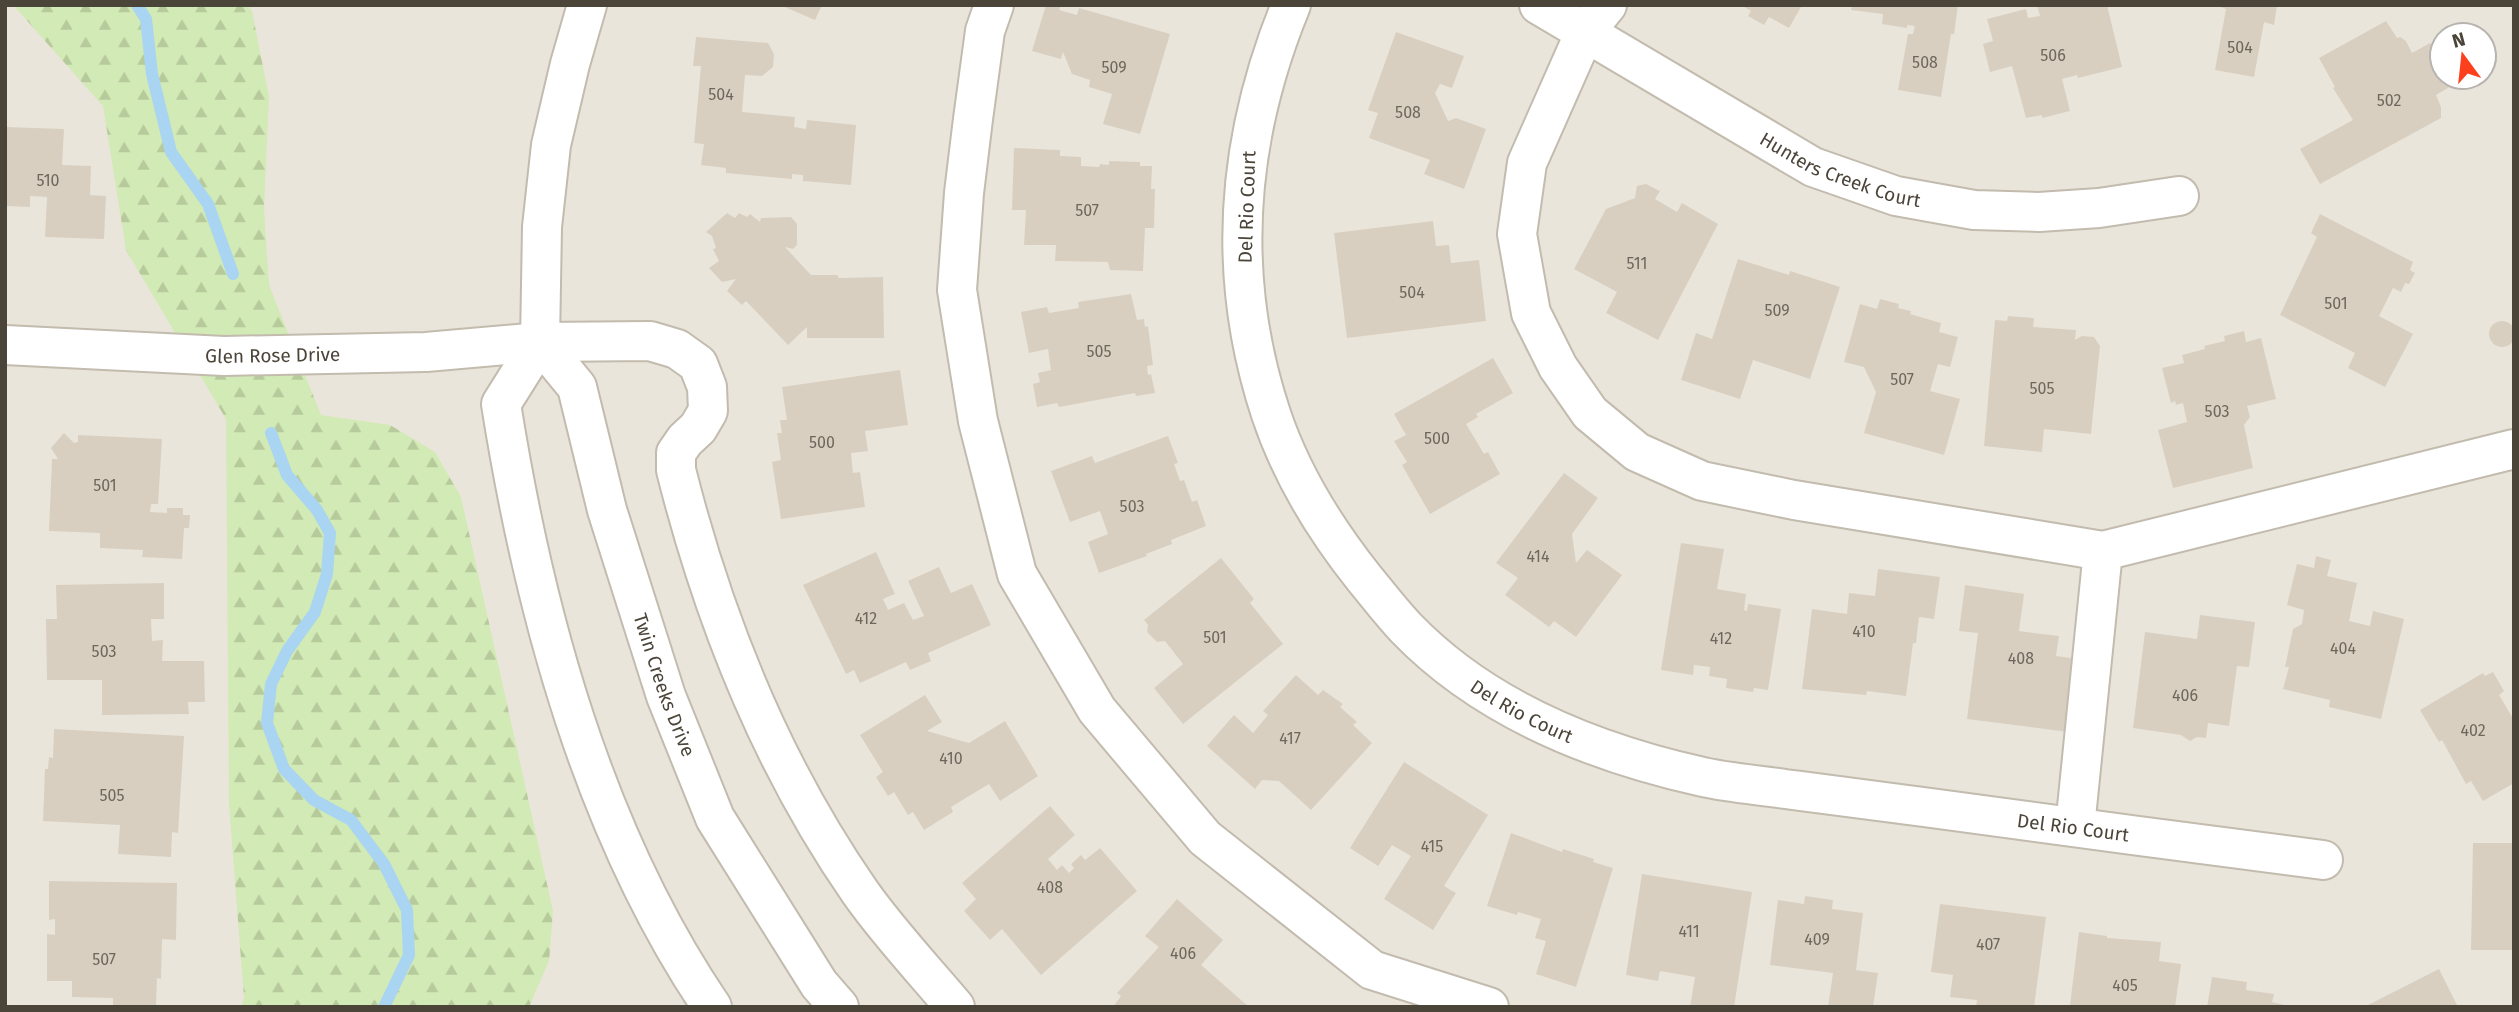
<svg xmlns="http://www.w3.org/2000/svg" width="2519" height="1012" viewBox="0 0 2519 1012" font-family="'Fira Sans',sans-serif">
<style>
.residential{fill:#eae5da;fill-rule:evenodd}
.forest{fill:url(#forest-firs)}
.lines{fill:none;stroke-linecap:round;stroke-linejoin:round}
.stream{stroke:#a9d4f2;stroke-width:12}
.building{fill:#d8cfc1}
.minor-casing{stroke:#c2bbae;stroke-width:42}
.minor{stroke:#fff;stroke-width:38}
.labels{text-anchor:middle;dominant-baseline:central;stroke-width:6;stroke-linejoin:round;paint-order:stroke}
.number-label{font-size:16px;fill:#6e675b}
.street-label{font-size:19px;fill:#4b4439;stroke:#fff}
</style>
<defs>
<pattern id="forest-firs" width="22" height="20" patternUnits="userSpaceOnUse" patternTransform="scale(1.75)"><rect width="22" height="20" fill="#d2eab5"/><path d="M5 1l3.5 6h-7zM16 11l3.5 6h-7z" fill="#b6ca9c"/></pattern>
</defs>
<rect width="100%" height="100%" fill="#f6f3ec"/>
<path class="residential" d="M5 5H2514V1007H5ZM2442 35H2484V77H2442Z"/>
<polygon class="forest" points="13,5 247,5 252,11 269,97 264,209 269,285 321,415 390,425 435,452 461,497 553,911 549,961 529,1007 241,1007 244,998 229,804 226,419 126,250 103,106"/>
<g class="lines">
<g class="stream">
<polyline points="137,5 146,19 152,74 171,152 208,204 233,274"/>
<polyline points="271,433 287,475 317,510 330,533 327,574 315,612 287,651 271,684 267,723 284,769 314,800 351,820 384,864 407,910 409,955 384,1007"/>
</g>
</g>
<g class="building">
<polygon points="780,5 822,5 815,20"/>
<polygon points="1046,5 1061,5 1059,10 1077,15 1079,8 1170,34 1140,134 1103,124 1112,94 1089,87 1090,80 1072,74 1063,52 1061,59 1032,51"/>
<polygon points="1741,5 1802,5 1789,28 1769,17 1764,25 1748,16 1751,11"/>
<polygon points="1852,5 1958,5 1954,34 1951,34 1941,97 1898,90 1908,34 1913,34 1915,26 1907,25 1907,28 1882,24 1883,14 1851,10"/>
<polygon points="2037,5 2107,5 2122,67 2078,78 2077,75 2062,79 2070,111 2042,118 2042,115 2026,118 2012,66 1990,72 1983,44 1993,41 1987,19 2026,9 2028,18 2040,16"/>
<polygon points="2215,5 2277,5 2274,25 2264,22 2254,77 2215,70 2226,9"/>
<polygon points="2386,21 2397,38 2400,37 2406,41 2412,53 2430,43 2442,65 2442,77 2448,77 2453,85 2436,95 2441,107 2441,118 2320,184 2300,149 2353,120 2333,88 2335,87 2319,58"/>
<polygon points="1396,32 1464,56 1452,88 1440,84 1435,93 1448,121 1456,118 1486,129 1464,189 1424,174 1430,160 1369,138 1378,113 1368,110"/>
<polygon points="696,37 768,43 774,54 773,67 762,76 745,75 742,112 795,117 794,127 806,129 807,120 856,125 851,185 803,181 803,175 792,174 792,179 726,173 726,168 701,165 704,144 694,143 701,66 693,66"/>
<polygon points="5,127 64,129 62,165 91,166 90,195 106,196 104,239 45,237 47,197 30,196 30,207 5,206"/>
<polygon points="1014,148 1060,150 1060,156 1081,157 1081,166 1099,167 1100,164 1109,165 1109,161 1140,162 1140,166 1152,166 1151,189 1155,189 1154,228 1145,228 1143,271 1110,270 1108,262 1055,261 1056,245 1024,245 1026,210 1012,210"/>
<polygon points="1646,184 1660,191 1655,199 1677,212 1682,203 1718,224 1658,340 1606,313 1617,292 1574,269 1606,209 1635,198 1637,186"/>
<polygon points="727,213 735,218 739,213 747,217 750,214 760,222 761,218 791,217 797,224 797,245 793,249 785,247 811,275 837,275 839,278 883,277 884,338 807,338 807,327 788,345 746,301 742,305 727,291 736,279 722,282 709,268 719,261 713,249 716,248 712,236 706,232"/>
<polygon points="2320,214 2413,262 2410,270 2415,273 2409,284 2405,283 2401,292 2393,288 2379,316 2413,334 2385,387 2348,368 2355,353 2280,315 2317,237 2311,233"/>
<polygon points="1433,221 1436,246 1449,245 1451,263 1479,260 1486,321 1347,338 1334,233"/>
<polygon points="1738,259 1789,275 1790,271 1840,287 1810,379 1753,360 1740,399 1681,380 1696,333 1712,339"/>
<polygon points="1131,294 1137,320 1144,319 1145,327 1148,326 1153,365 1147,366 1148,375 1151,374 1155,393 1136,396 1135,393 1059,407 1057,403 1037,407 1033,384 1040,382 1038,373 1051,370 1048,349 1029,353 1021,312 1047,307 1049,313 1079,308 1078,302"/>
<polygon points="1880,299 1899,304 1898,308 1911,311 1910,314 1941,323 1939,332 1958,337 1950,367 1938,364 1930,391 1960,399 1944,455 1864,433 1876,392 1864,367 1844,362 1860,304 1877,309"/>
<polygon points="2008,316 2034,318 2033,327 2076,330 2075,340 2082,336 2094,337 2100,346 2091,434 2044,429 2042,452 1984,446 1995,320 2007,321"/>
<circle cx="2502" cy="334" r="13"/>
<polygon points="2244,331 2246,342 2261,338 2276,399 2247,406 2250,417 2244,425 2253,468 2173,488 2158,430 2187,422 2183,403 2176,405 2175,401 2171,403 2162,368 2184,363 2182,355 2205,349 2204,346 2225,341 2224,336"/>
<polygon points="1493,358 1513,393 1476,414 1478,417 1466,424 1484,454 1488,452 1500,474 1430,514 1402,465 1407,462 1394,441 1406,435 1394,414"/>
<polygon points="900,370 908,425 865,431 868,451 851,453 853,473 860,472 865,507 781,519 772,462 781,460 777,433 782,433 780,420 787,420 782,387"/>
<polygon points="64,433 74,443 78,442 78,435 162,439 158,504 151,504 150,512 167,513 167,508 183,508 183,515 190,515 189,528 184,528 182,559 142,557 143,550 100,548 100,533 49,531 52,459 58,459 51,448"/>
<polygon points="1168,436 1178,463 1174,464 1180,481 1184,480 1192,502 1197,500 1206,526 1171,540 1172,544 1146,554 1147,556 1099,573 1088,542 1108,534 1100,511 1070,522 1051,471 1092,456 1095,463"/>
<polygon points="1564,473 1598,498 1572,534 1576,563 1587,550 1622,575 1576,637 1554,621 1549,627 1505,595 1518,578 1496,563"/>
<polygon points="1681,543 1724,549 1717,589 1746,594 1744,610 1747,611 1748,604 1781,609 1768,690 1754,688 1753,692 1726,688 1727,679 1709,676 1710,667 1694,665 1693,675 1661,670"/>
<polygon points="876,552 895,594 883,599 888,610 904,603 913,620 924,616 908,581 939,567 951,593 972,584 991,625 928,653 931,661 910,670 906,662 860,683 854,670 846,674 803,585"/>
<polygon points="2316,556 2331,560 2327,576 2357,583 2349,621 2370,626 2373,611 2404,619 2381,719 2329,707 2330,700 2283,689 2289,667 2285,667 2293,629 2302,624 2304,610 2287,605 2297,564 2314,568"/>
<polygon points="1221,558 1254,599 1250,603 1283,644 1183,724 1154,688 1183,664 1165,641 1157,642 1147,632 1148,625 1144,620"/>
<polygon points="1878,569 1940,577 1934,619 1919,617 1916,643 1913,643 1906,696 1867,691 1866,695 1802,689 1812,609 1847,614 1849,593 1875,596"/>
<polygon points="164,583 164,619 151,619 152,641 163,640 162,661 204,661 205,702 188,702 189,714 102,715 102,680 47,680 46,619 57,619 56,585"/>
<polygon points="1965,585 2024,594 2019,631 2059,636 2056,656 2078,659 2068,732 1967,719 1978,633 1959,631"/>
<polygon points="2200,615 2255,622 2249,667 2237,666 2229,726 2208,723 2206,738 2197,737 2190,741 2181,735 2133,728 2145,632 2197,639"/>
<polygon points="2493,672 2504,691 2499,695 2514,720 2514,783 2483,801 2471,781 2466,784 2442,740 2439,742 2420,710 2483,673 2485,676"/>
<polygon points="1296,675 1318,695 1323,690 1343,704 1340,707 1357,722 1353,725 1372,743 1311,810 1279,781 1262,780 1255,789 1207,746 1234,715 1253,733 1268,715 1263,711"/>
<polygon points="925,695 942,722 927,731 969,743 1005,721 1038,776 1000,801 989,784 951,807 953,812 924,830 913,812 908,815 894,792 888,796 876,777 883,772 860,735"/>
<polygon points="54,729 184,736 178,833 172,832 171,857 118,854 120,825 43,821 45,769 48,769 49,757 53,758"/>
<polygon points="1404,762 1488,815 1444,886 1456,893 1433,930 1384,899 1411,856 1392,845 1378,866 1350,848"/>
<polygon points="1050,806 1075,835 1048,859 1057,870 1062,865 1069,873 1074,868 1071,864 1081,855 1085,860 1100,848 1137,891 1041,975 1002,929 990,940 964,911 976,899 962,883"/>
<polygon points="1511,833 1562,852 1563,849 1594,859 1593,862 1613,868 1576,987 1536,974 1546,941 1535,938 1541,919 1518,912 1517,915 1487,906"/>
<polygon points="2473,843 2514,843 2514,950 2471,950"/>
<polygon points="1642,874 1752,892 1734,1007 1690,1007 1695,977 1660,971 1658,981 1626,975"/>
<polygon points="49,881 177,883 176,940 162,939 161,979 157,978 156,1005 113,1007 113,998 72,997 72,981 47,981 47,934 55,935 55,919 49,920"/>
<polygon points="1805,896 1833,900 1832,909 1863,913 1856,970 1878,973 1873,1007 1828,1007 1833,973 1770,965 1778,900 1804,904"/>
<polygon points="1177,899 1223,940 1201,965 1249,1007 1113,1007 1121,996 1117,993 1159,947 1145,936"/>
<polygon points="1940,904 2046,917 2034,1007 1976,1007 1977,1000 1950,997 1953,975 1931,972"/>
<polygon points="2079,932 2107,936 2107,938 2161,942 2159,961 2181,964 2175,1007 2070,1005"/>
<polygon points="2439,969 2458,1007 2364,1007"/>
<polygon points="2212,977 2247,982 2246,990 2274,994 2272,1002 2293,1007 2207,1007"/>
</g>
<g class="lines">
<defs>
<g id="minor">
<path d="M587 5 570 64 551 145 542 227 540 342 501 404C534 611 593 832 712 1007"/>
<polyline points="994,5 985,31 973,119 964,193 957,290 978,421 1017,574 1097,710 1205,838 1372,970 1489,1007"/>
<path id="s1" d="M1291 5C1236 139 1225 275 1271 414 1291 474 1325 529 1364 578 1378 595 1391 612 1406 628 1485 710 1595 753 1703 777 1730 783 1758 785 1785 789 1834 795 1883 802 1931 808 2062 826 2192 843 2323 860"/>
<path id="s2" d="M1539 5 1813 167 1896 196 1974 210 2039 212 2099 208 2179 196"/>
<polyline points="1607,5 1585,32 1527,163 1517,234 1531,313 1558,367 1590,413 1637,452 1702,481 1794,500 2103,551 2514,449"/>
<path id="s3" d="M540 342 577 387 607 510 666 696 715 818 819 984 839 1007"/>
<path id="s4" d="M5 345 224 356 426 352 540 342 650 341 677 349 698 364 707 387 708 411 698 428 685 440 676 453V470C714 621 771 764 860 892 888 932 923 969 955 1007"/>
<polyline points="2075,827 2103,551"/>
</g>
</defs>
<use href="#minor" class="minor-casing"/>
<use href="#minor" class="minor"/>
</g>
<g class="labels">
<g class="number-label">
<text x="2240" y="47">504</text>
<text x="2053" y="55">506</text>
<text x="1925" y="62">508</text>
<text x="1114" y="67">509</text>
<text x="721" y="94">504</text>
<text x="2389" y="100">502</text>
<text x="1408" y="112">508</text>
<text x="48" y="180">510</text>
<text x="1087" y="210">507</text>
<text x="1637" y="263">511</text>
<text x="1412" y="292">504</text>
<text x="2336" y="303">501</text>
<text x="1777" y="310">509</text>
<text x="1099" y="351">505</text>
<text x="1902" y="379">507</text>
<text x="2042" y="388">505</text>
<text x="2217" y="411">503</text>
<text x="1437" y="438">500</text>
<text x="822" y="442">500</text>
<text x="105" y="485">501</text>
<text x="1132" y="506">503</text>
<text x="1538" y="556">414</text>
<text x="866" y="618">412</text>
<text x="1864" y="631">410</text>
<text x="1215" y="637">501</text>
<text x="1721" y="638">412</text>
<text x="2343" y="648">404</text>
<text x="104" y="651">503</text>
<text x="2021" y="658">408</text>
<text x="2185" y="695">406</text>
<text x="2473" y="730">402</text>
<text x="1290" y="738">417</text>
<text x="951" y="758">410</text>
<text x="112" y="795">505</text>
<text x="1432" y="846">415</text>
<text x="1050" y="887">408</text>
<text x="1689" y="931">411</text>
<text x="1817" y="939">409</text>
<text x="1988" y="944">407</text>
<text x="1183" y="953">406</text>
<text x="104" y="959">507</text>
<text x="2125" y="985">405</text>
</g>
<g class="street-label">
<text stroke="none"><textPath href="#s2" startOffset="345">Hunters Creek Court</textPath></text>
<text transform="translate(1247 207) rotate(-88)">Del Rio Court</text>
<text stroke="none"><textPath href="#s4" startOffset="268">Glen Rose Drive</textPath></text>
<text stroke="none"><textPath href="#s3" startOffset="369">Twin Creeks Drive</textPath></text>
<text stroke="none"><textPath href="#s1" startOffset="817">Del Rio Court</textPath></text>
<text stroke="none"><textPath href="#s1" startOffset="1384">Del Rio Court</textPath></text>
</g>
</g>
<rect width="2519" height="1012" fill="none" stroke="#4b4439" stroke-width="14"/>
<g transform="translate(2463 56) rotate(345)"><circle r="33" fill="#ffffff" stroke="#b7b4b0" stroke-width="2"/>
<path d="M0-5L12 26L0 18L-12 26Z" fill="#fc3f1d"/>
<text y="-10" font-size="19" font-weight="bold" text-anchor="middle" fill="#4b4439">N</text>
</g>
</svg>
